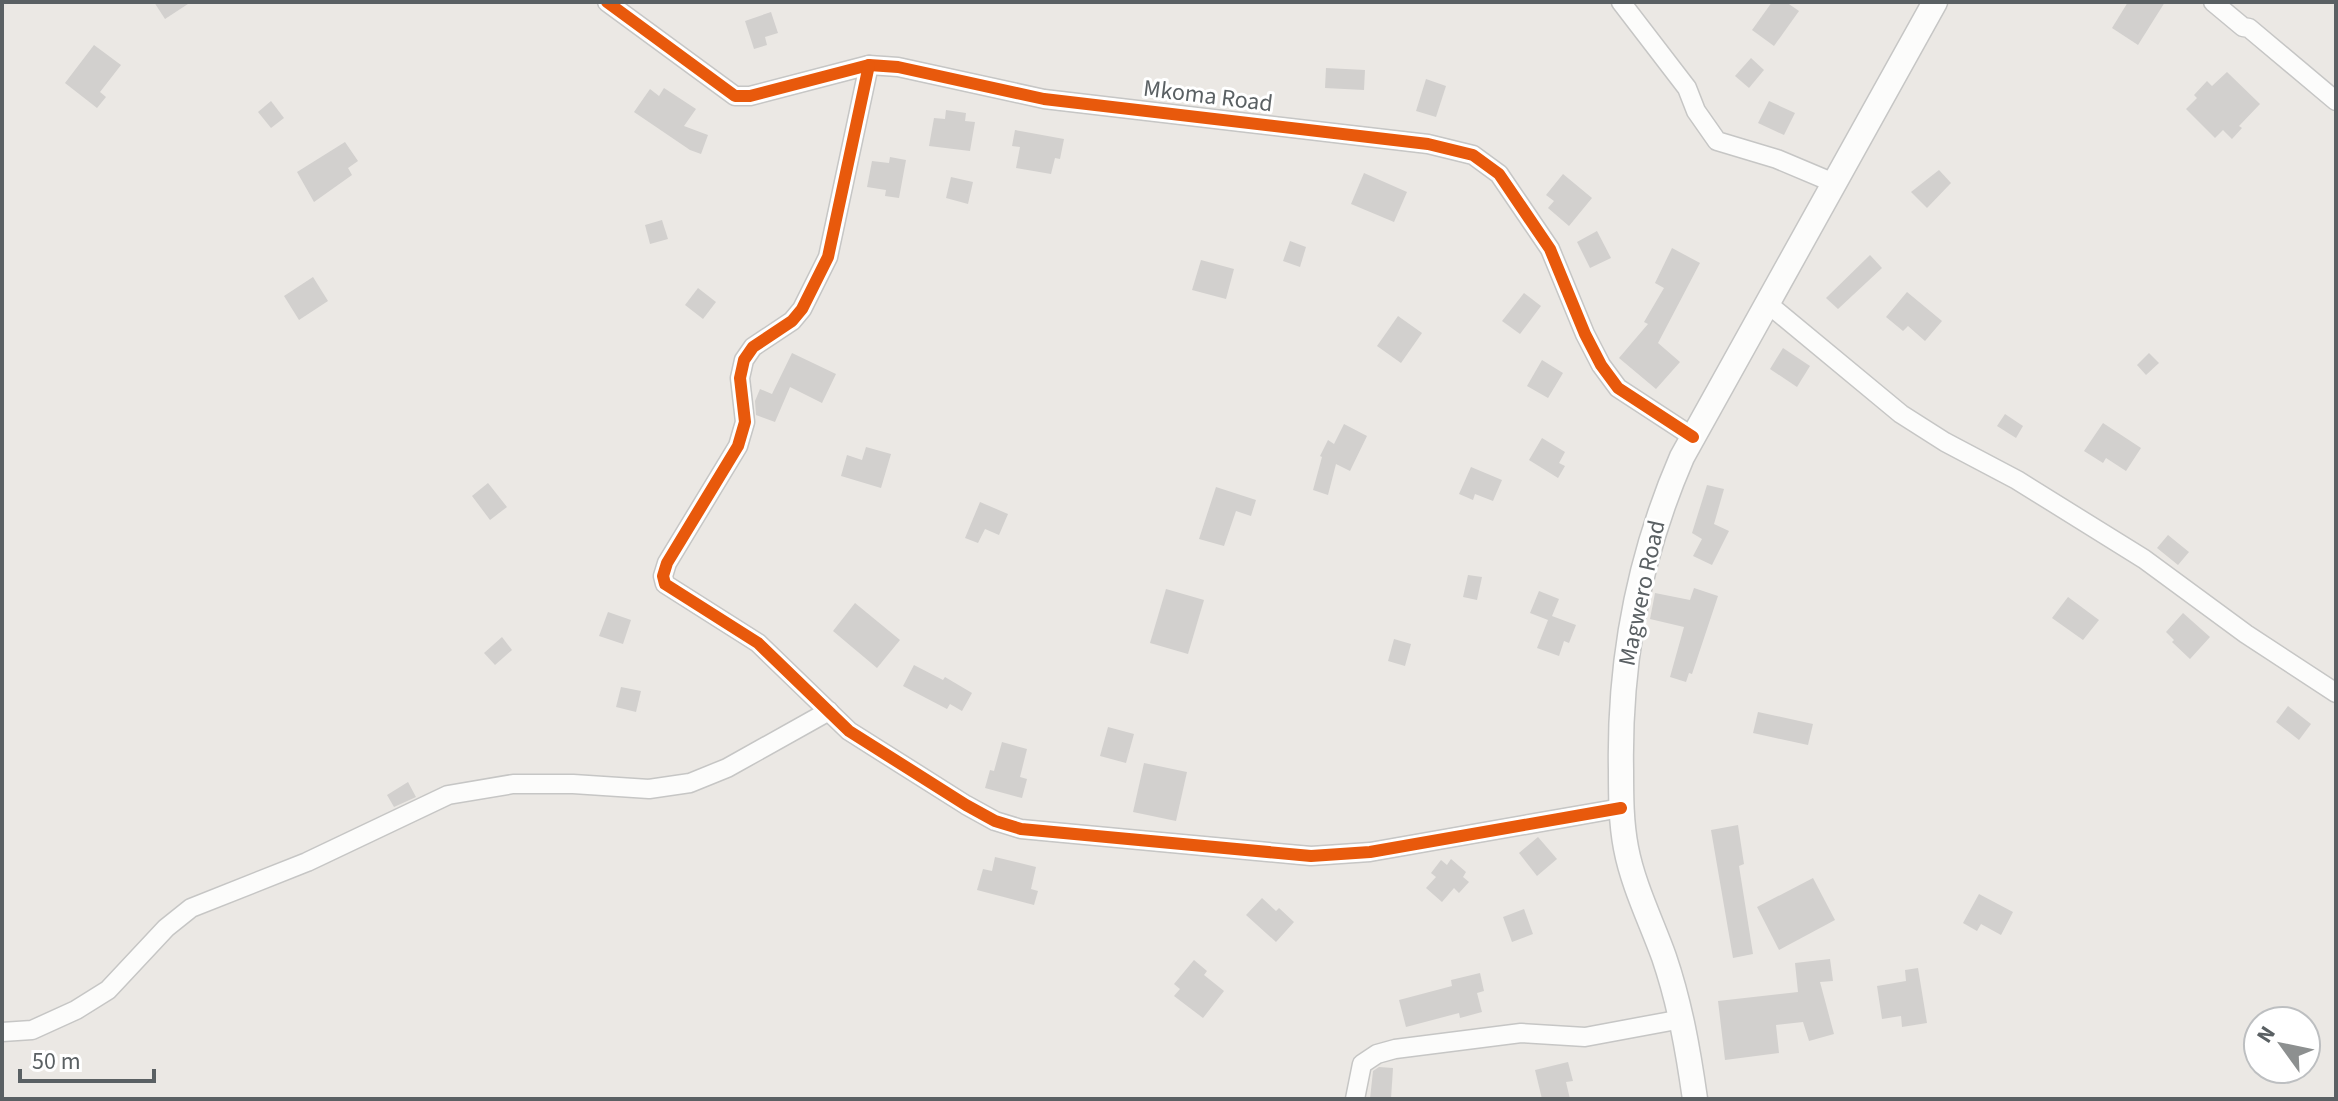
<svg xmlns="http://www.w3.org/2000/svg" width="2338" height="1101" viewBox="0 0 2338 1101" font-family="'Source Sans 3',sans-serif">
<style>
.building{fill:#d2d0ce}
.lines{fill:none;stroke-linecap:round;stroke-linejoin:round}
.minor-casing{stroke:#c6c6c5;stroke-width:21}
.tertiary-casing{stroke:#c6c6c5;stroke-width:27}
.minor{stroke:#fcfcfb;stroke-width:18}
.tertiary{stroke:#fcfcfb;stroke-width:24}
.cycleway-casing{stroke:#fff;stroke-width:17}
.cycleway{stroke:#e8590c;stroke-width:12}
.labels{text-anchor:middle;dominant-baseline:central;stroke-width:6;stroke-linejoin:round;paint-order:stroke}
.street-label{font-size:24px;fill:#5a6063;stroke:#fff}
</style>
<rect width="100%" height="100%" fill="#ebe8e4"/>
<g class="building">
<polygon points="154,2 191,2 165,19"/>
<polygon points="1772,2 1786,2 1799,11 1774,46 1752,30"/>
<polygon points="2128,2 2165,2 2138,45 2112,28"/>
<polygon points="771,12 778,33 765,37 767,45 754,49 745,21"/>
<polygon points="94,45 121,65 100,92 106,97 97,108 65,83"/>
<polygon points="1751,58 1764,70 1749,88 1735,76"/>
<polygon points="1326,68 1365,70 1364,90 1325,88"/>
<polygon points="2227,72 2260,104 2239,126 2242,128 2232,139 2223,130 2215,138 2186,109 2197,98 2194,95 2207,81 2212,86"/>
<polygon points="1426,79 1446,86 1436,117 1416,111"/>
<polygon points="664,88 696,109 684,126 708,135 701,154 690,150 634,112 650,89 659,96"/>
<polygon points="271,101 284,118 271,128 258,112"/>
<polygon points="1769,101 1795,113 1784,135 1758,123"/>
<polygon points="946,110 966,113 965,121 975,122 970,151 929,146 934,118 945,119"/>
<polygon points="1015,130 1064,139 1060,159 1055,158 1051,174 1016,168 1020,147 1012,146"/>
<polygon points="345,142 358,161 348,168 352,175 314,202 297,172"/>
<polygon points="890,157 906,160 899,198 885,196 886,190 867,187 872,161 889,163"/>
<polygon points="1939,170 1951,183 1927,208 1911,192"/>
<polygon points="1364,173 1407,192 1394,222 1351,204"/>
<polygon points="1563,174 1592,198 1569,226 1548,208 1554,201 1546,195"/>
<polygon points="951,177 973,182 968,204 946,198"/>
<polygon points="662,220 668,239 650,244 645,225"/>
<polygon points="1597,231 1611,258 1590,268 1577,242"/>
<polygon points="1290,241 1306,247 1300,267 1283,261"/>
<polygon points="1672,248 1700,263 1658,343 1680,362 1656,389 1619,358 1648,324 1644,322 1664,288 1655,283"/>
<polygon points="1870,255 1882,268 1838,309 1826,298"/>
<polygon points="1201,260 1234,269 1226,299 1192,290"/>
<polygon points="313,277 328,301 299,320 284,296"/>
<polygon points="698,288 716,302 703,319 685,305"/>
<polygon points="1907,292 1942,321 1925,341 1908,326 1903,331 1886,317"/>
<polygon points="1524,293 1541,306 1520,334 1502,321"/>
<polygon points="1398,316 1422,333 1401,363 1377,346"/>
<polygon points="1783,348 1810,366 1797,387 1770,369"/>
<polygon points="792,353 836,374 822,403 790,387 775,422 756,415 755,401 760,389 772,394"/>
<polygon points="2149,353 2159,363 2146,375 2137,365"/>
<polygon points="1542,360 1563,373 1548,398 1527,386"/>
<polygon points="2005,414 2023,426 2016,438 1997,426"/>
<polygon points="2103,423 2141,448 2126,471 2106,458 2103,463 2084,451"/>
<polygon points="1344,424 1367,436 1350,471 1336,464 1328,495 1313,490 1322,457 1320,456 1328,440 1334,444"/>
<polygon points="1542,438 1565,452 1559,463 1565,466 1558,478 1529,460"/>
<polygon points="866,447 891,454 881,488 841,476 847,455 862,460"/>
<polygon points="1471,467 1502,480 1493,501 1475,494 1473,500 1459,494"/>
<polygon points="488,483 507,507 490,520 472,496"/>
<polygon points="1707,485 1724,489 1714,524 1729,531 1712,565 1693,556 1702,539 1692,533"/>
<polygon points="1216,487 1256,500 1251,516 1236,511 1224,546 1199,539"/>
<polygon points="980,502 1008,514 999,535 985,529 978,543 965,538"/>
<polygon points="2168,535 2189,552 2178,565 2157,548"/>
<polygon points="1468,575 1482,577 1477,600 1463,597"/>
<polygon points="1694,588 1718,596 1692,674 1689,673 1686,682 1670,677 1684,627 1650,619 1655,593 1690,600"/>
<polygon points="1166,589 1204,600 1188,654 1150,643"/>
<polygon points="1539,591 1559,599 1552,616 1576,625 1569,643 1564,641 1559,656 1537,648 1548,620 1530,613"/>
<polygon points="2068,597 2099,620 2083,640 2052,618"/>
<polygon points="855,603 900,640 877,668 833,631"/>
<polygon points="608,612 631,620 623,644 599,636"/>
<polygon points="2183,613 2210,637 2190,659 2172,642 2174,640 2166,632"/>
<polygon points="502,637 512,650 495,665 484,653"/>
<polygon points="1394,639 1411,644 1405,666 1388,661"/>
<polygon points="914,665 943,680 945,677 972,693 962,711 950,704 947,709 903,686"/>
<polygon points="621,687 641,691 636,712 616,707"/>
<polygon points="2288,706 2311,724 2299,740 2276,722"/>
<polygon points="1758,712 1813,724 1808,745 1753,733"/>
<polygon points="1108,727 1134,734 1126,763 1100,756"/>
<polygon points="1002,742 1027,749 1020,777 1027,779 1022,798 985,788 990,770 994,771"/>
<polygon points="1144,763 1187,772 1176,821 1133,812"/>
<polygon points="408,782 416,797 394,807 387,795"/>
<polygon points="1738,825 1744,864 1739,866 1753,954 1733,958 1711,830"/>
<polygon points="1538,837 1557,859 1537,876 1519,853"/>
<polygon points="995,857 1036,867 1031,889 1038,891 1034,905 977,890 983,869 992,871"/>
<polygon points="1451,859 1466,872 1463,877 1469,882 1459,893 1454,888 1442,902 1426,888 1436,877 1431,873 1441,860 1447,865"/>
<polygon points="1813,878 1835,920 1779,950 1757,907"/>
<polygon points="1979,894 2013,912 2001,935 1981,924 1977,931 1963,923"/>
<polygon points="1262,898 1276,911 1279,908 1294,922 1276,942 1246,915"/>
<polygon points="1524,909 1533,934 1512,942 1503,917"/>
<polygon points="1830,959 1833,981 1820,982 1834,1034 1809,1041 1803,1022 1776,1025 1779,1053 1725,1060 1718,1001 1798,992 1795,963"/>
<polygon points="1194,960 1207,971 1204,975 1224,991 1203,1018 1174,996 1180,989 1174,984"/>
<polygon points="1918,968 1927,1023 1902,1027 1901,1016 1882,1019 1877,986 1906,981 1905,970"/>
<polygon points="1480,973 1484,991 1477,993 1482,1012 1460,1018 1459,1013 1406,1027 1399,1000 1452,986 1451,980"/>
<polygon points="1568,1062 1573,1081 1566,1082 1570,1099 1542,1099 1535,1070"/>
<polygon points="1379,1067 1393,1068 1391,1099 1370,1099 1373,1071"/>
</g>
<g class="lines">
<defs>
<g id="minor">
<polyline points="607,2 735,96 750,96 869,65 898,67 1044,99 1428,144 1473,155 1499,174 1550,249 1585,334 1601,365 1618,388 1693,437"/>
<polyline points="1621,2 1687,88 1696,111 1717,141 1777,159 1834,183"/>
<polyline points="2213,2 2243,27 2249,28 2336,101"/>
<polyline points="869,65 828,257 802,309 792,321 753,347 744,360 740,378 745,422 738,446 667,563 663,576 665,584 758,643 849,731 966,805 995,821 1021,829 1311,856 1370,852 1621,808"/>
<polyline points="1767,303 1901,414 1945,442 2017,480 2144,559 2246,634 2336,693"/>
<polyline points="2,1032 32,1030 76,1010 108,990 166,928 191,908 307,862 448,795 513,784 573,784 649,789 690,783 727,768 829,711"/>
<polyline points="1355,1099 1362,1064 1377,1054 1395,1049 1521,1033 1585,1037 1682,1019"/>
</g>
<path id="tertiary" d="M1695 1099C1688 1050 1680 1004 1664 957 1651 921 1633 885 1626 848 1621 822 1621 796 1621 770 1619 662 1639 556 1682 457L1935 2"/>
</defs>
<use href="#minor" class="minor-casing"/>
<use href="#tertiary" class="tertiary-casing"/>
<use href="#minor" class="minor"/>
<use href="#tertiary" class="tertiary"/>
<defs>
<g id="cycleway">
<polyline points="607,2 735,96 750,96 869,65 898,67 1044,99 1428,144 1473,155 1499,174 1550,249 1585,334 1601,365 1618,388 1693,437"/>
<polyline points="869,65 828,257 802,309 792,321 753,347 744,360 740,378 745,422 738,446 667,563 663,576 665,584 758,643 849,731 966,805 995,821 1021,829 1311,856 1370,852 1621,808"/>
</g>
</defs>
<use href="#cycleway" class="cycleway-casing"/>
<use href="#cycleway" class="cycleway"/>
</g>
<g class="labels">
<g class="street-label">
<text transform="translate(1208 96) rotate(7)">Mkoma Road</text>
<text transform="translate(1642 593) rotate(-78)">Magwero Road</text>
</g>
</g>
<rect width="2338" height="1101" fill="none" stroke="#5a6063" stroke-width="8"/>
<g transform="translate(2282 1045) rotate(303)"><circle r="38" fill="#ffffff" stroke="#bdbfc1" stroke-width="2"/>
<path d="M0-6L14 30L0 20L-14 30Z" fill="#8d9090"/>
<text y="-12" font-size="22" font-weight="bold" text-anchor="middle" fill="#5a6063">N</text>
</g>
<path d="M20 1069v12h134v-12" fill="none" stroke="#5a6063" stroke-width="4"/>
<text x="32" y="1069" font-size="24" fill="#5a6063" stroke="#ffffff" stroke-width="6" paint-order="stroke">50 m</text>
</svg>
